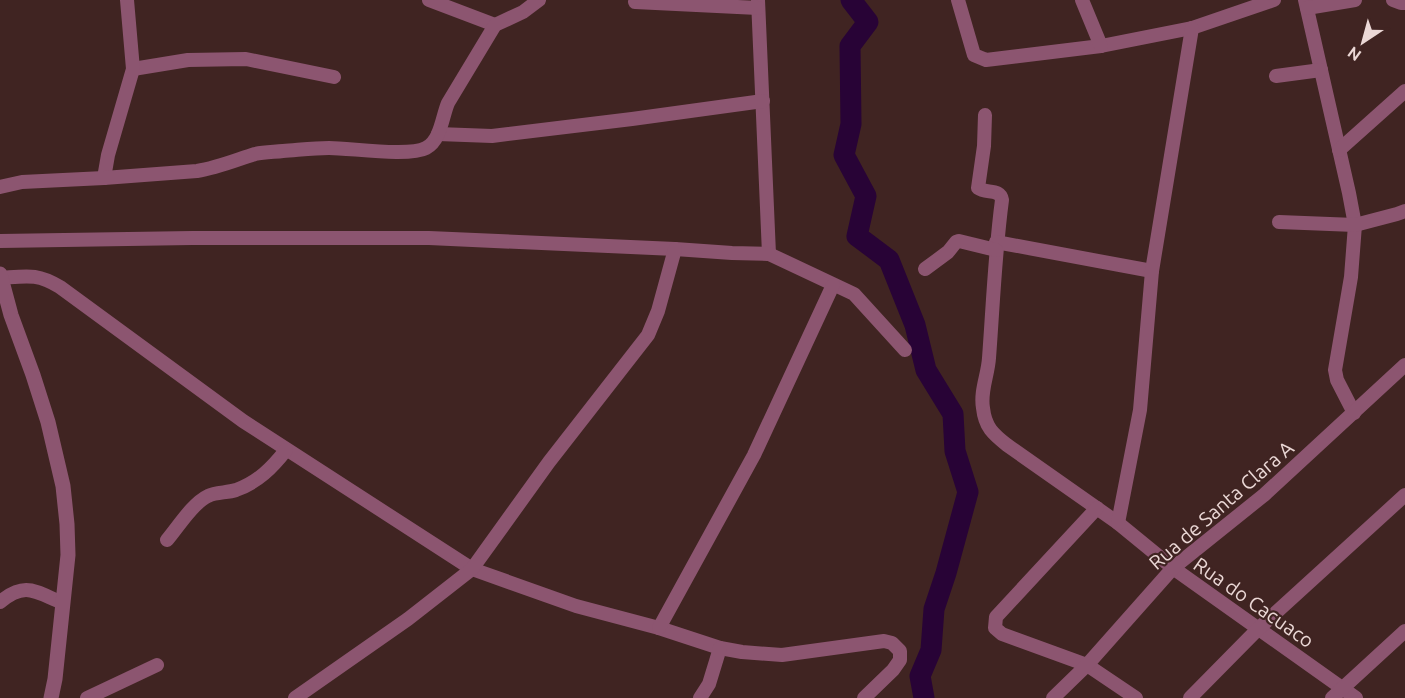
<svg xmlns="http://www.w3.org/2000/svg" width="1405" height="698" viewBox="0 0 1405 698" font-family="Ubuntu,sans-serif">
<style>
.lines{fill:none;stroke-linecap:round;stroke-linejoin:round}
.river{stroke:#280336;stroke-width:21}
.minor{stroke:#8c5570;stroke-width:14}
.tertiary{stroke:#8c5570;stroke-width:15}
.labels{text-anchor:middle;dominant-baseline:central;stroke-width:4.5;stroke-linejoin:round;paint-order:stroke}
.street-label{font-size:20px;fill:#ebd8d6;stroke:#402422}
</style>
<rect width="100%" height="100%" fill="#402422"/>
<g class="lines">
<polyline class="river" points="851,0 868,22 850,46 851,124 844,155 866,196 857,236 889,260 915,325 926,370 953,414 955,451 968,492 946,573 934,609 931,650 920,676 924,698"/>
<g class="minor">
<polyline points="429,0 495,25"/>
<polyline points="758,0 769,254"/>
<polyline points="958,0 974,55 986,60 1101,46 1192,28 1274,0"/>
<polyline points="1082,0 1101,46"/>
<polyline points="1305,0 1349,193 1355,225 1351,277 1335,370 1337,380 1354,413"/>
<polyline points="1393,0 1401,3 1405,3"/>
<polyline points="635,2 758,8"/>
<polyline points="1307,8 1355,0"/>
<polyline points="133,69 188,60 246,59 334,77"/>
<polyline points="1276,76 1321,70"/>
<path d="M985 115 984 146 978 188C986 194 1000 188 1002 200 995 252 993 305 989 358 988 375 980 391 983 408 985 427 993 434 1007 445L1118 523 1173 568 1356 698"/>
<polyline points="438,134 492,136 632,119 763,101"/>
<polyline points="1339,150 1405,91"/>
<polyline points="104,178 108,155 133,69 127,0"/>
<path d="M0 187 22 182 104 178 197 171C217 168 236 160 255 154 264 152 274 152 283 151 298 150 314 148 329 148 351 148 409 157 426 148 441 140 442 117 448 103L495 25 523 12 539 0"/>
<polyline points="1279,222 1355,225 1397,214 1405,211"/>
<polyline points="0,241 192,238 429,238 675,249 732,253 769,254 854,294 905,350"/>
<polyline points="996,242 1152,271"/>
<polyline points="925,269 948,252 956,242 959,241 996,250"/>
<path d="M1 278C27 276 37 273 60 287L243 421 472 569 576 606 659 628 720 648 742 652 782 655 884 641 892 643 900 651V660L893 670 864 698"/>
<polyline points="1097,508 996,617 995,628 1002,634 1087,665 1136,698"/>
<polyline points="1118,523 1140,410 1152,271 1192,28"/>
<path d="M167 540C178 527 193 503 208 496 216 492 227 493 236 490 258 482 272 468 286 450"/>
<path d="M0 602C26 581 35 592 63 603"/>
<polyline points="659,628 754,455 833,285"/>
<polyline points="87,698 157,665"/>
<polyline points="295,698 408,619 472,569 549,462 648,335 658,311 675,249"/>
<polyline points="700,698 709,684 720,648"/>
<polyline points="1053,698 1087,665 1173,568 1264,495 1405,365"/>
<polyline points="1190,698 1258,629 1405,495"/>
<polyline points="1332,698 1405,631"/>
</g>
<polyline class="tertiary" points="0,274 11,315 33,375 48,422 63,486 67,524 68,555 55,679 51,698"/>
</g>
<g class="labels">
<g class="street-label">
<text transform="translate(1221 505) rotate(-41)">Rua de Santa Clara A</text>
<text transform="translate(1254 602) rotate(35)">Rua do Cacuaco</text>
</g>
</g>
<g transform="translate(1363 42) rotate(216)" stroke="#402422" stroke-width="4.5" paint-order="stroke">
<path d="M0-4.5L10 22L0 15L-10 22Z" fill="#ebd8d6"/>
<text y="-9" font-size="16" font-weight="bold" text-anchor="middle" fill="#ebd8d6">N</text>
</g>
</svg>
